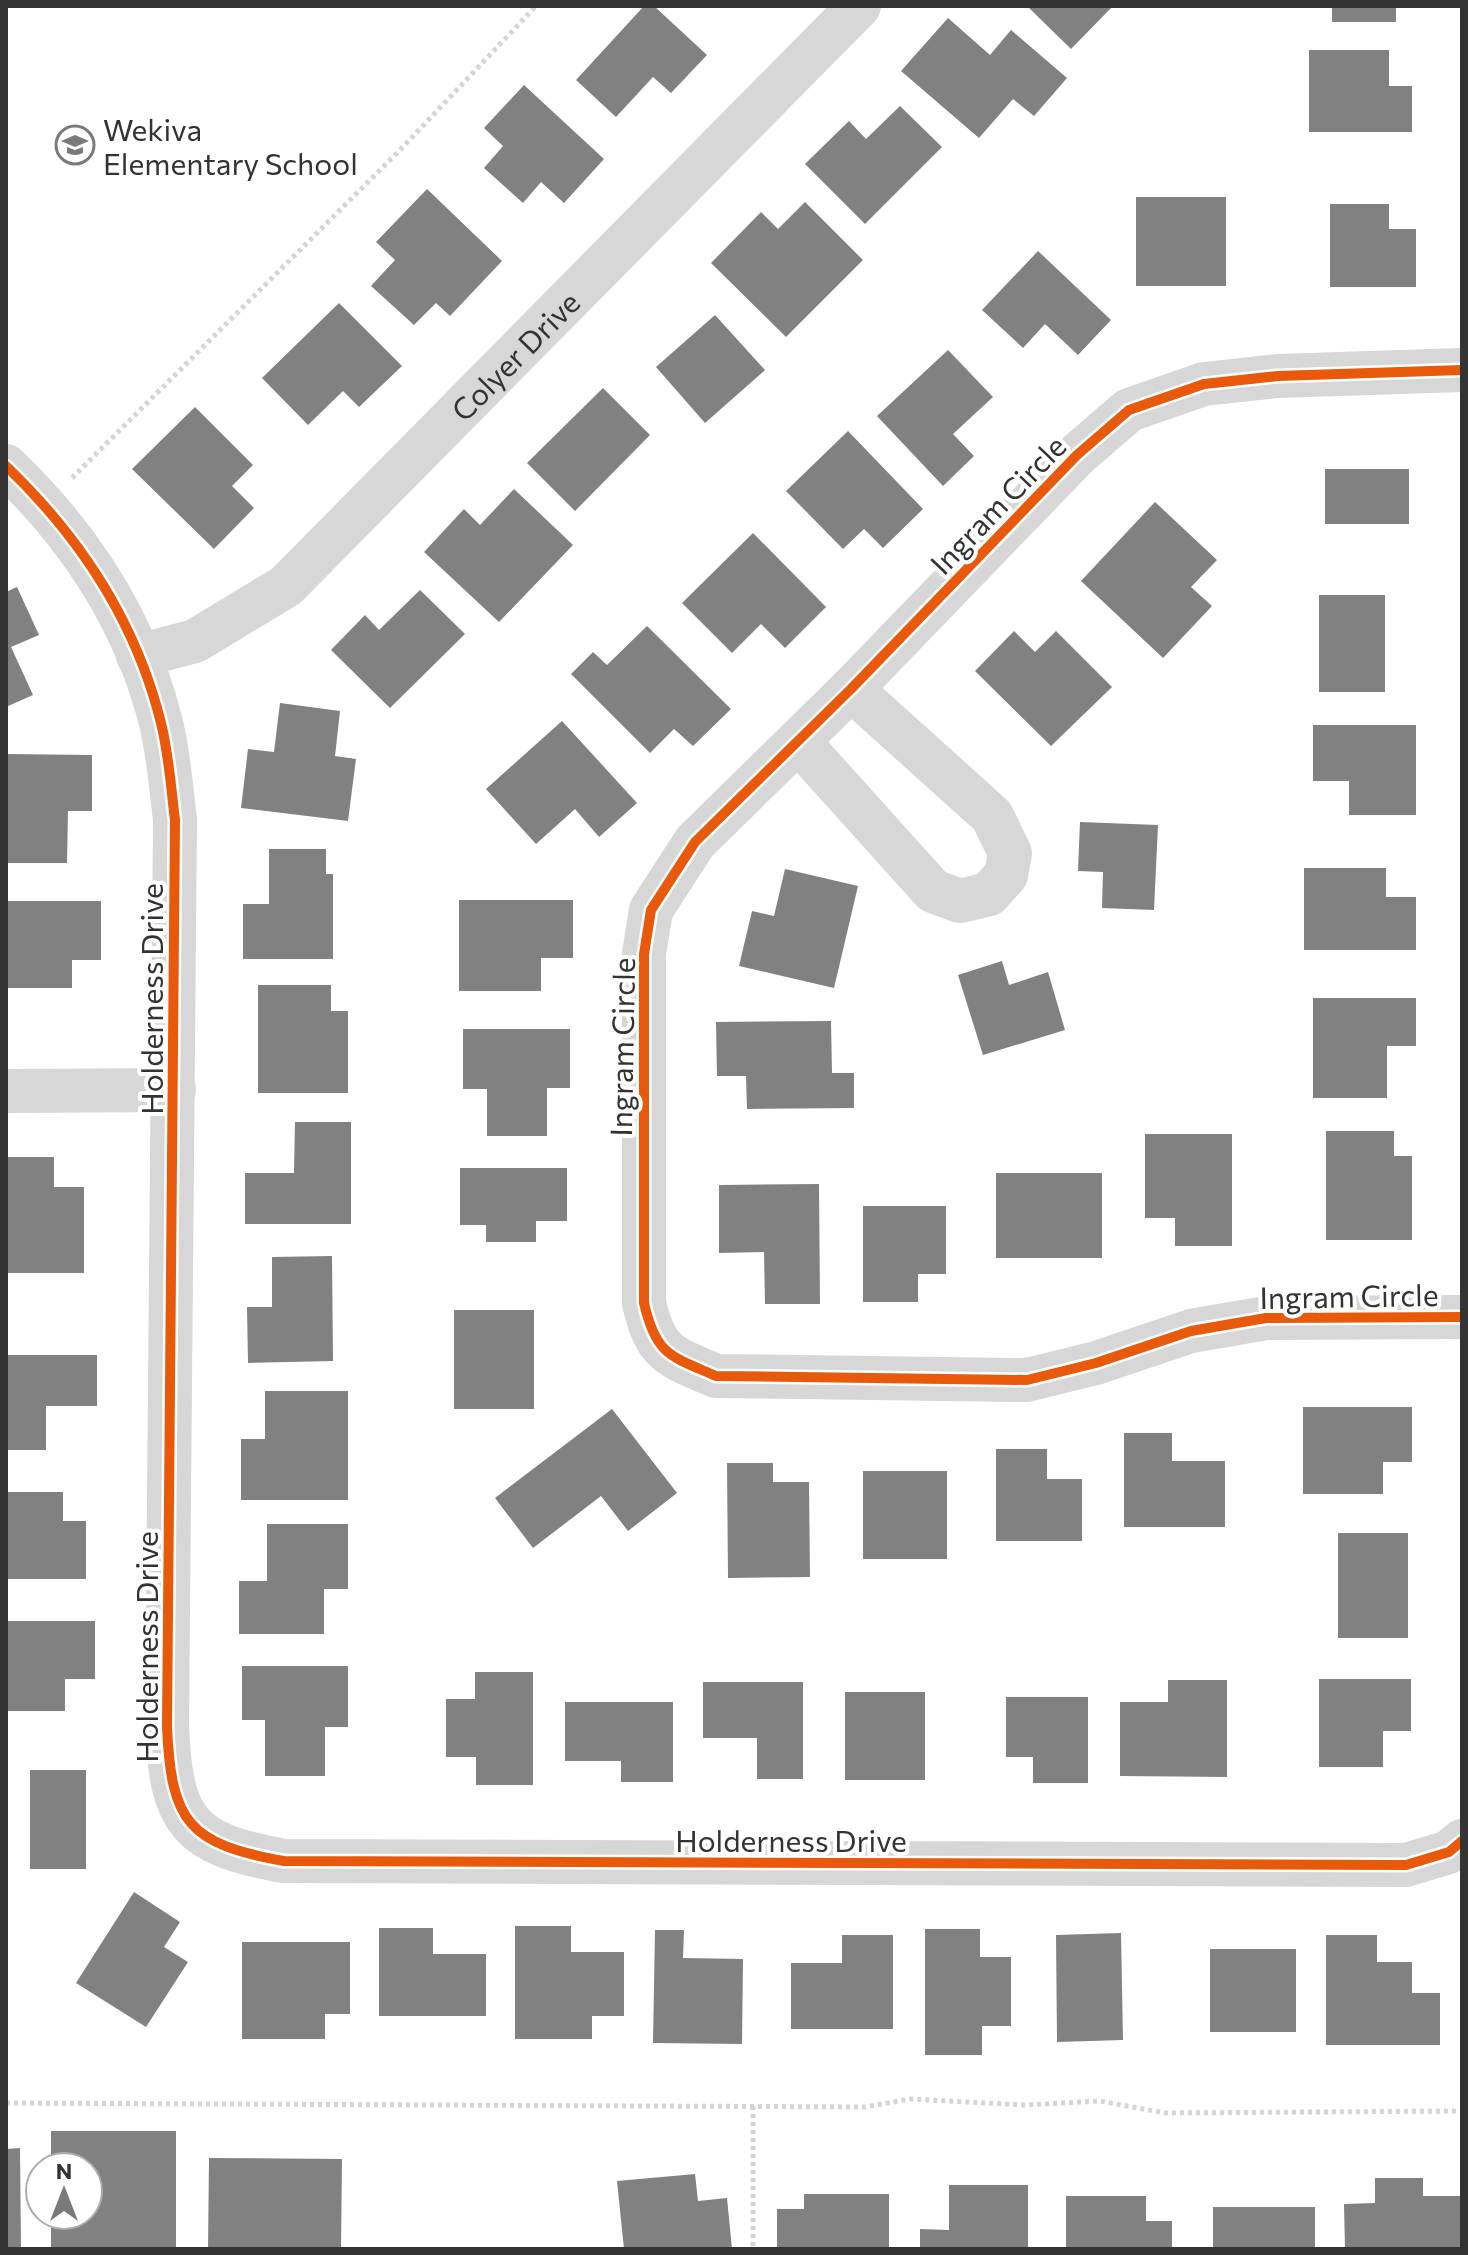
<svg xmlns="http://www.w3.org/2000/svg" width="1468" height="2255" viewBox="0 0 1468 2255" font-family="Commissioner,sans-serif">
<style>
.building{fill:#818181}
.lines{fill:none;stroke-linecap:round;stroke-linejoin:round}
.path{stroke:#d5d5d5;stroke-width:5;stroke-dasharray:4 4;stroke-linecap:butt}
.minor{stroke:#d7d7d7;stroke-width:44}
.cycleway-casing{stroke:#fff;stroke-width:15}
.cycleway{stroke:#e8590c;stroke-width:10}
.labels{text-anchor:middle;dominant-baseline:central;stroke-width:8;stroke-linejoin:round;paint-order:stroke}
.poi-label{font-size:30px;fill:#333;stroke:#fff;text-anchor:start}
.street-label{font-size:30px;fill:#333;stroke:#fff}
</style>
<rect width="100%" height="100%" fill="#fff"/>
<g class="building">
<polygon points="644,6 654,6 707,55 671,93 653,77 616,117 576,80"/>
<polygon points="1027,6 1113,6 1071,49"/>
<rect x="1332" y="6" width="64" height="16"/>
<polygon points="948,18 990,55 1011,30 1067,78 1034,116 1013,99 979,138 901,71"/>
<polygon points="1309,50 1389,50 1389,86 1412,86 1412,132 1309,132"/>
<polygon points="524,85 604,159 564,203 541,182 523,203 484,168 503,146 484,128"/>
<polygon points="900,106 942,147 865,224 805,164 849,121 866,139"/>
<polygon points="427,189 502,261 450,316 436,303 414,325 371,286 395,260 376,242"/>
<rect x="1136" y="197" width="90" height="89"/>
<polygon points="805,202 863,260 786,337 711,263 761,212 778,229"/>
<polygon points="1330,204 1389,204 1389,229 1416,229 1416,287 1330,287"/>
<polygon points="1038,251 1111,320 1078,355 1045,324 1023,348 982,310"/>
<polygon points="339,303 402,366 359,407 343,391 308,425 262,378"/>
<polygon points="715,315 765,370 705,423 656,367"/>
<polygon points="948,350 993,397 953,434 974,456 943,486 877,416"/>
<polygon points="603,388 650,435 575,511 527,463"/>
<polygon points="195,407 253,465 232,486 254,508 214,549 132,469"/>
<polygon points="848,431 923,509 883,548 864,529 843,549 786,491"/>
<rect x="1325" y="469" width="84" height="55"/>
<polygon points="514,489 573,545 499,622 424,552 464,509 480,525"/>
<polygon points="1155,502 1217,560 1191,587 1212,606 1163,658 1081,581"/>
<polygon points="753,533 826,607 785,648 761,624 732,653 682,603"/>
<polygon points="17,587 39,635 11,647 33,695 6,707 6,592"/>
<polygon points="420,590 465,634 390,708 331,650 365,615 379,630"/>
<rect x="1319" y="595" width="66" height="97"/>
<polygon points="647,626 731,709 693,746 674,729 650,753 571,674 593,652 607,665"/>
<polygon points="1014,631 1035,652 1056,631 1112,687 1051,746 975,671"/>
<polygon points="280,703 340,711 335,756 356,759 348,821 241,808 248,749 274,752"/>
<polygon points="562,721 637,803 599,837 575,809 536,844 486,789"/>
<polygon points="1313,725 1416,725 1416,815 1349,815 1349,781 1313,781"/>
<polygon points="6,754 92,755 92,811 68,811 67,863 6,863"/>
<polygon points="1080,822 1158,825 1154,910 1102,908 1103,872 1078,871"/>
<polygon points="269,849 326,849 326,874 333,874 333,959 243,959 243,904 269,904"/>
<polygon points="1304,868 1386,868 1386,897 1416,897 1416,950 1304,950"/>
<polygon points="785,869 858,886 834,988 739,966 752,911 774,916"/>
<polygon points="459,900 573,900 573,958 541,958 541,991 459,991"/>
<polygon points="6,901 101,901 101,960 72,960 72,988 6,988"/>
<polygon points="1002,961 1009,985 1048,972 1065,1030 983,1055 958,975"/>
<polygon points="258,985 331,985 331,1011 348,1011 348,1093 258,1093"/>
<polygon points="1313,998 1416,998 1416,1046 1387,1046 1387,1098 1313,1098"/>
<polygon points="831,1021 832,1073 854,1073 854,1108 747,1109 746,1076 717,1076 716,1022"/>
<polygon points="463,1029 570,1029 570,1088 547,1088 547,1136 487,1136 487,1089 463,1089"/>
<polygon points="295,1122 351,1122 351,1224 245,1224 245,1173 294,1173"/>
<polygon points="1326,1131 1394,1131 1394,1156 1412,1156 1412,1240 1326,1240"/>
<polygon points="1145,1134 1232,1134 1232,1246 1175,1246 1175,1218 1145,1218"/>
<polygon points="6,1157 54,1157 54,1187 84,1187 84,1273 6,1273"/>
<polygon points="460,1168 567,1168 567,1221 536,1221 536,1242 486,1242 486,1225 460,1225"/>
<rect x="996" y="1173" width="106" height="85"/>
<polygon points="819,1184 820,1304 765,1304 764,1252 719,1253 719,1185"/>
<polygon points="863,1206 946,1206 946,1274 918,1274 918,1302 863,1302"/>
<polygon points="332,1256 333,1361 248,1363 247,1307 272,1307 272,1257"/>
<rect x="454" y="1310" width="80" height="99"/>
<polygon points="6,1355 97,1355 97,1406 46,1406 46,1450 6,1450"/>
<polygon points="265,1391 348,1391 348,1500 241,1500 241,1439 265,1439"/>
<polygon points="1303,1407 1412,1407 1412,1462 1383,1462 1383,1494 1303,1494"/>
<polygon points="612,1409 677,1493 628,1531 601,1496 533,1548 495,1498"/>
<polygon points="1124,1433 1172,1433 1172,1461 1225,1461 1225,1527 1124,1527"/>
<polygon points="996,1449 1047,1449 1047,1479 1082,1479 1082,1541 996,1541"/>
<polygon points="727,1463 773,1463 773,1482 809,1482 810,1577 728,1578"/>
<rect x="863" y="1471" width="84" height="88"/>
<polygon points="6,1492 63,1492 63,1521 86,1521 86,1579 6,1579"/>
<polygon points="267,1524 348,1524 348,1589 324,1589 324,1634 239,1634 239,1581 267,1581"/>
<rect x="1338" y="1533" width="70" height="105"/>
<polygon points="6,1621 95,1621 95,1679 65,1679 65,1711 6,1711"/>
<polygon points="242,1666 348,1666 348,1727 325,1727 325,1776 265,1776 265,1720 242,1720"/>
<polygon points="475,1672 533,1672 533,1785 476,1785 476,1757 446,1757 446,1699 475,1699"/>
<polygon points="1319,1679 1411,1679 1411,1731 1383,1731 1383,1767 1319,1767"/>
<polygon points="1168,1680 1227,1680 1227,1777 1120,1776 1120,1702 1168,1702"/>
<polygon points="703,1682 803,1682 803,1779 757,1779 757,1738 703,1738"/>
<rect x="845" y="1692" width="80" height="88"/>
<polygon points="1006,1697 1088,1697 1088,1783 1033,1783 1033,1757 1006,1757"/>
<polygon points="565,1702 673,1702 673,1782 621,1782 621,1761 565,1761"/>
<rect x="30" y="1770" width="56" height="99"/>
<polygon points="134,1892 180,1922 164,1947 188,1962 146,2027 76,1983"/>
<polygon points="515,1926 571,1926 571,1952 624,1952 624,2016 592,2016 592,2039 515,2039"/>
<polygon points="379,1928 433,1928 433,1954 486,1954 486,2016 379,2016"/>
<polygon points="925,1929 980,1929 980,1957 1011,1957 1011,2026 982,2026 982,2055 925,2055"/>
<polygon points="655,1930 684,1930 683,1958 743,1959 742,2044 653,2043"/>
<polygon points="1121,1933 1123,2040 1057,2042 1056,1935"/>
<polygon points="842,1935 893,1935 893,2029 791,2029 791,1963 842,1963"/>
<polygon points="1326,1935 1377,1935 1377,1962 1412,1962 1412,1993 1440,1993 1440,2045 1326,2045"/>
<polygon points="242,1942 350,1942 350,2014 325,2014 325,2039 242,2039"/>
<rect x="1210" y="1949" width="86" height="83"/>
<polygon points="51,2131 176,2131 176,2249 51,2249 51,2215 88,2215 88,2167 51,2167"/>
<polygon points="20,2148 21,2249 6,2249 6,2149"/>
<polygon points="209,2158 342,2159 341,2249 208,2249"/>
<polygon points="695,2174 698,2201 727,2198 732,2249 624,2249 617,2181"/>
<polygon points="1375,2178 1423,2178 1423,2196 1462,2196 1462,2249 1345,2249 1344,2204 1375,2203"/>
<polygon points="949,2185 1028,2185 1028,2249 920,2249 920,2229 949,2230"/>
<polygon points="804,2194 889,2194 889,2249 777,2249 777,2209 804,2209"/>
<polygon points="1066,2196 1146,2196 1146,2221 1172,2221 1172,2249 1066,2249"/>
<rect x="1213" y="2207" width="102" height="42"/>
</g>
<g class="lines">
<g class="path">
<polyline points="72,478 400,150 536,6"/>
<polyline points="6,2103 865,2107 910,2099 1025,2105 1100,2101 1165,2113 1462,2111"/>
<polyline points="753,2106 753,2249"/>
</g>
<g class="minor">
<path d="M1462 370 1278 376 1204 384 1129 410 1077 455 851 689 695 842 651 910 644 954V1303C656 1355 670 1356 716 1376L1027 1380 1096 1363 1191 1331 1266 1318 1462 1317"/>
<path d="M6 466C80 537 136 622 161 723 169 755 171 788 175 820L167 1726C171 1823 189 1844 284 1861L1406 1865 1449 1852 1462 1841"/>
<path id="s1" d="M138 656 195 641 286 586 859 6"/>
<polyline points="798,741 933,891 960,901 989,894 1006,875 1010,853 992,816 851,689"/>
<polyline points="6,1091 174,1090"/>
</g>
<defs>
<g id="cycleway">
<path d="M1462 370 1278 376 1204 384 1129 410 1077 455 851 689 695 842 651 910 644 954V1303C656 1355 670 1356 716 1376L1027 1380 1096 1363 1191 1331 1266 1318 1462 1317"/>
<path d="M6 466C80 537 136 622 161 723 169 755 171 788 175 820L167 1726C171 1823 189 1844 284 1861L1406 1865 1449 1852 1462 1841"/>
</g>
</defs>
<use href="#cycleway" class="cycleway-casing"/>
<use href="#cycleway" class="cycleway"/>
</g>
<defs>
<symbol id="school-ring" viewBox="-11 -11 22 22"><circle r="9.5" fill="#fff" stroke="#7a7a7a" stroke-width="1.5"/><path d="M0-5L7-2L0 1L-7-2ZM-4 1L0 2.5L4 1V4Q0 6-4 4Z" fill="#7a7a7a"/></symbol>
</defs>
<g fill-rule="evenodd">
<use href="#school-ring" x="53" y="123" width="44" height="44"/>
</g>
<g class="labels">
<g class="poi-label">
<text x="103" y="128">Wekiva<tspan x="103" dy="34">Elementary School</tspan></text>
</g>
<g class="street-label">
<text stroke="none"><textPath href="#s1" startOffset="490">Colyer Drive</textPath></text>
<text transform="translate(997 504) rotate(-46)">Ingram Circle</text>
<text transform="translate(150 999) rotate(-90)">Holderness Drive</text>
<text transform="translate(621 1047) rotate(-89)">Ingram Circle</text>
<text transform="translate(1349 1295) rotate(-1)">Ingram Circle</text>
<text transform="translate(145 1647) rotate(-90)">Holderness Drive</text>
<text x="791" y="1839">Holderness Drive</text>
</g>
</g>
<rect width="1468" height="2255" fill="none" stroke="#333333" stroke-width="16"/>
<g transform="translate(64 2191)"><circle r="38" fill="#ffffff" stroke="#adadad" stroke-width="2"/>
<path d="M0-6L14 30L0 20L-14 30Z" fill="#7a7a7a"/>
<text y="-12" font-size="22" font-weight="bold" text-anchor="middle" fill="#333333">N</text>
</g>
</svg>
